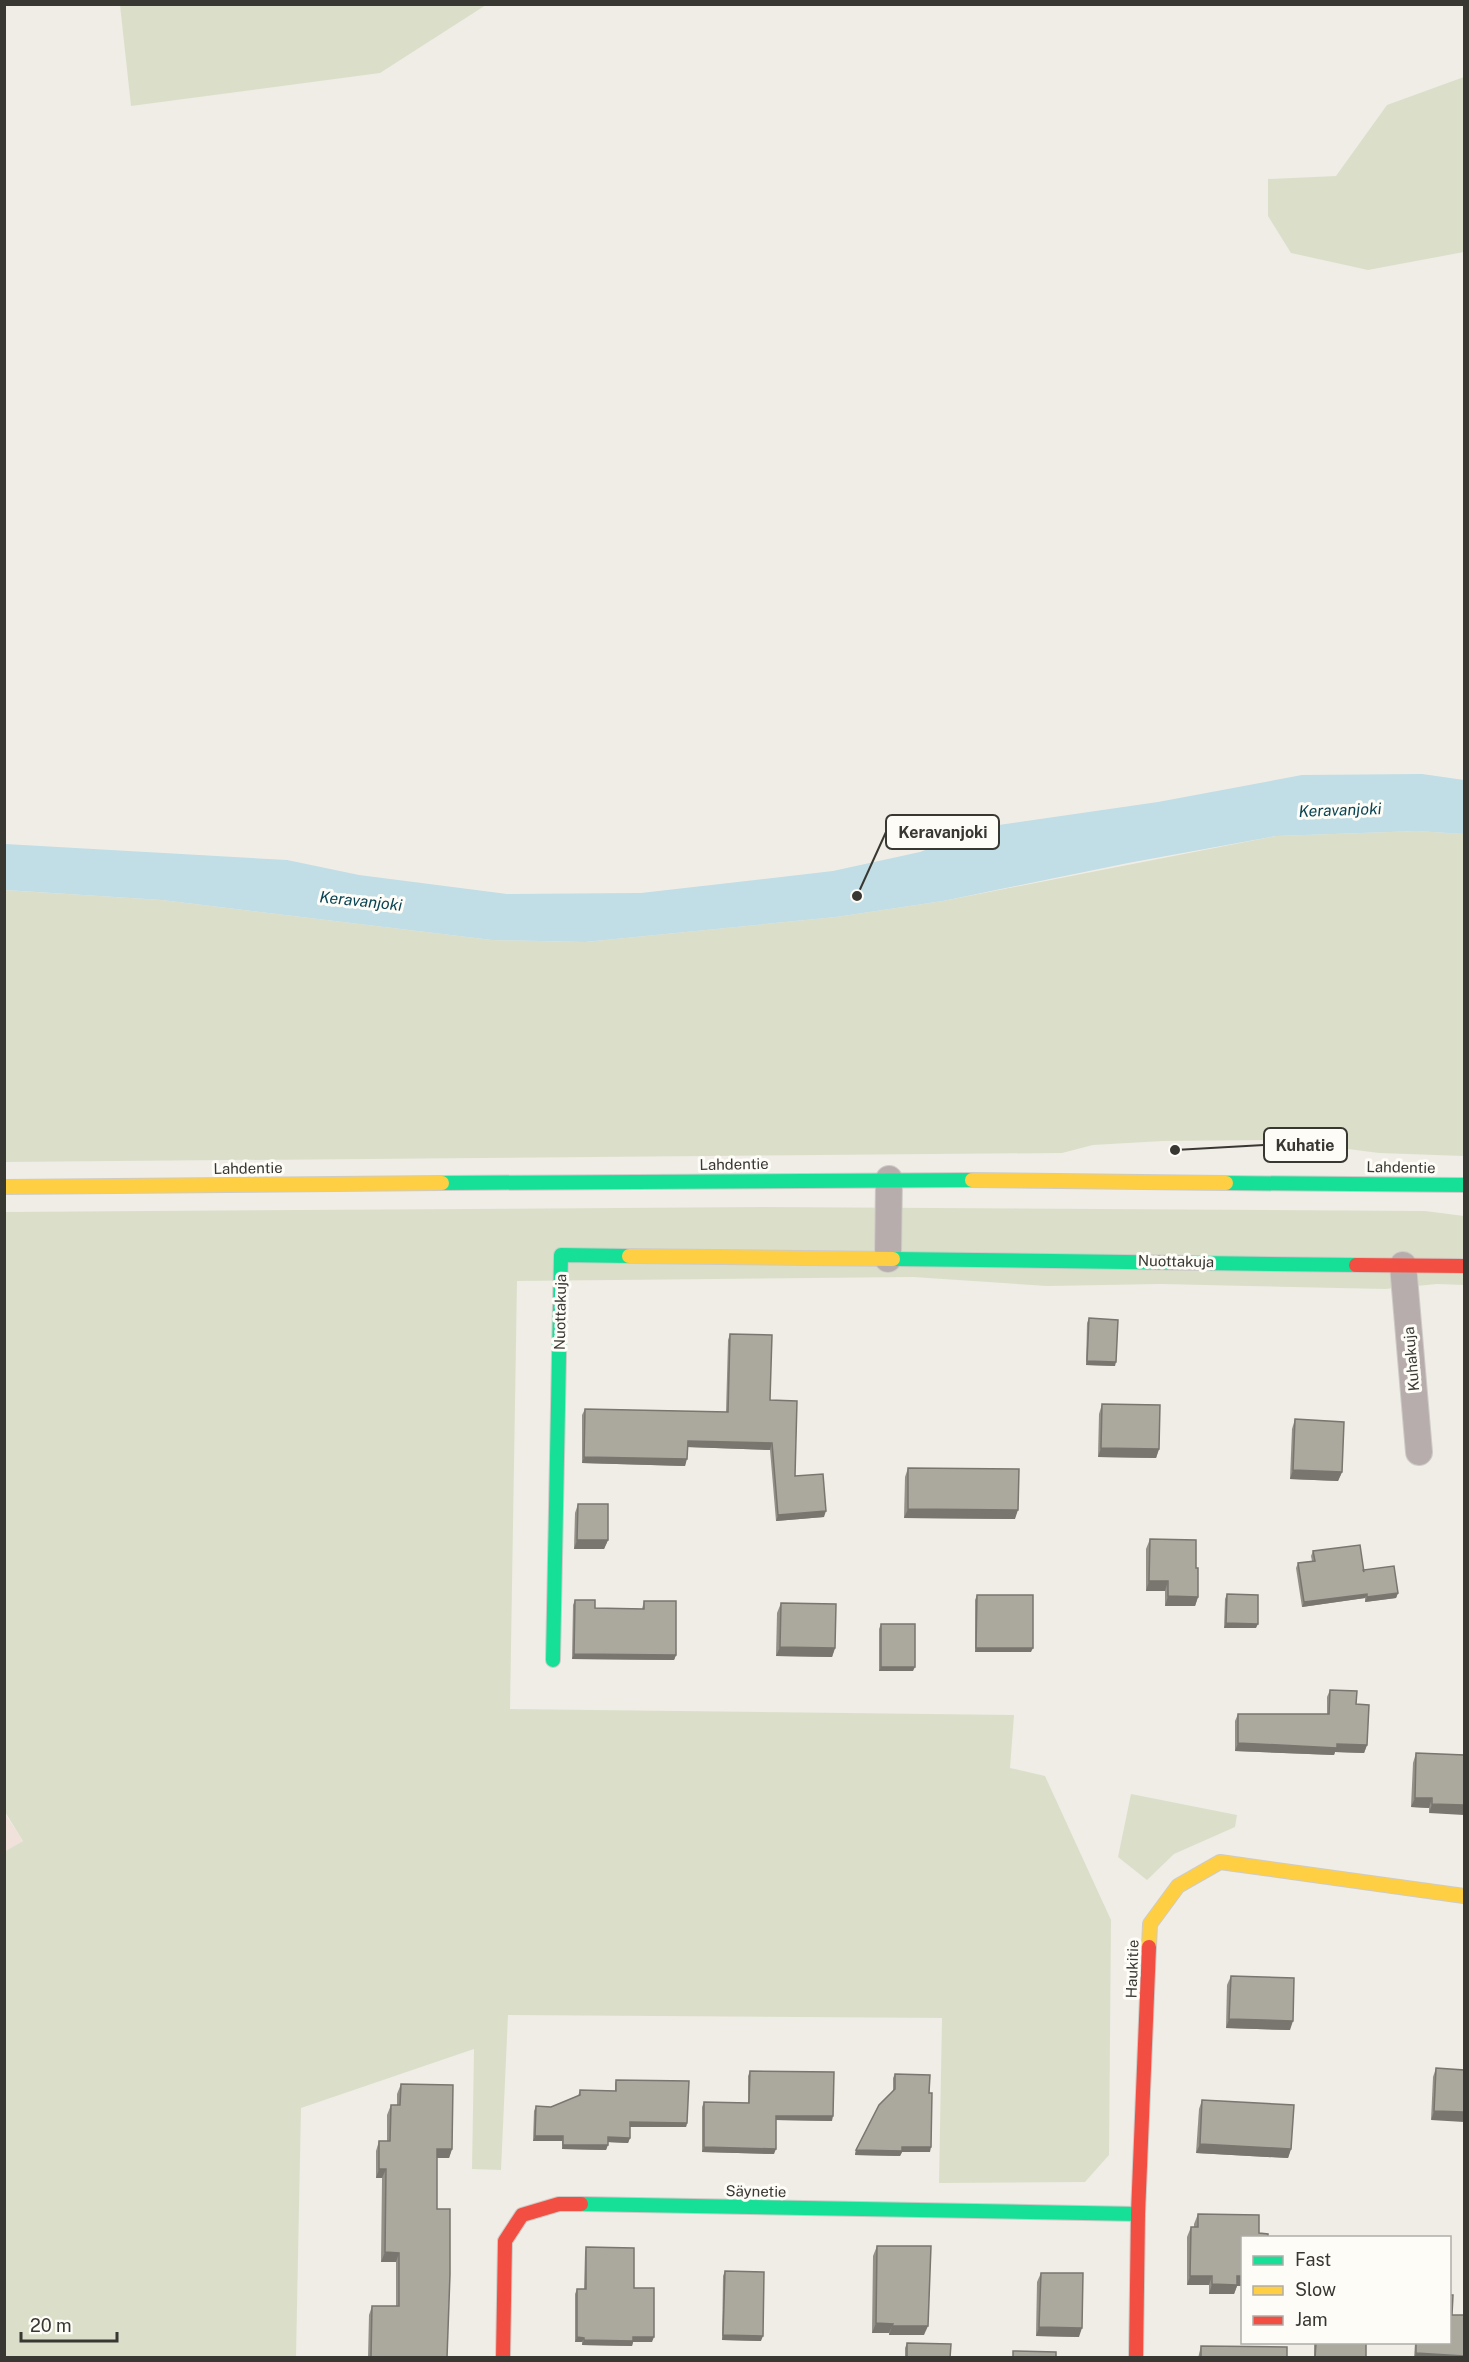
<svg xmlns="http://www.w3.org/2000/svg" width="1469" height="2362" viewBox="0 0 1469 2362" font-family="'Public Sans',sans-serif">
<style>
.education{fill:#f0e2da}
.green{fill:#dbdfca}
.water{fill:#c1dde5}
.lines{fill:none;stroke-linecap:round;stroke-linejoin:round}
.street-casing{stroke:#cecbc6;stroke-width:28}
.fast-casing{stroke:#cecbc6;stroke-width:16}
.slow-casing{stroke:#cecbc6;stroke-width:16}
.jam-casing{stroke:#cecbc6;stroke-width:16}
.street{stroke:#b8adad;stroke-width:26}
.fast{stroke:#16e098;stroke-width:14}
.slow{stroke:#ffcf43;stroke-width:14}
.jam{stroke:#f24e42;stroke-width:14}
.wall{fill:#939088}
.shaded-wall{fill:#78766f}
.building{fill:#aba89e;stroke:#78766f;stroke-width:1.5}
.labels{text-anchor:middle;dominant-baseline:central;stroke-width:6;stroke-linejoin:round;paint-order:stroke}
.street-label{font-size:15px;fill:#393732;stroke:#fefcf7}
.water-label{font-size:16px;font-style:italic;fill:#0b4555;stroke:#fefcf7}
.leader{fill:none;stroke:#393732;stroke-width:2}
.callout-dot{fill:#393732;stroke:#fefcf7;stroke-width:2}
.callout{fill:#fefcf7;stroke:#393732;stroke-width:2}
.callout-label{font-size:16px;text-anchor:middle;font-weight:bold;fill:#393732}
</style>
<rect width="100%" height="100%" fill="#f0ede6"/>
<polygon class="education" points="4,1812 23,1841 5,1852 4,1852"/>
<g class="green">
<polygon points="120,5 120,4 486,5 380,73 131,106"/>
<polygon points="1464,77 1464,252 1368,270 1291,253 1268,216 1268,179 1336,176 1387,105"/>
<polygon points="1417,831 1464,834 1464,1156 1379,1153 1278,1140 1163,1141 1093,1145 1062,1153 5,1162 4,890 162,900 492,940 585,942 836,917 943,901 1276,836"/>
<polygon points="764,1207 1425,1211 1464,1216 1464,1285 1437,1284 1385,1289 1161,1284 1047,1286 913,1277 517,1281 510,1709 1014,1715 1010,1768 1045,1776 1111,1920 1109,2155 1085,2182 939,2183 942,2018 508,2015 501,2170 472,2169 474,2049 301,2108 296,2357 5,2357 4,1852 23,1841 5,1812 5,1212"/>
<polygon points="1131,1794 1237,1815 1235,1827 1174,1854 1147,1880 1118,1857"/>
</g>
<polygon class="water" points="1422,774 1464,780 1464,834 1417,831 1276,836 1128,863 943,901 836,917 585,942 492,940 162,900 5,890 5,844 287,860 359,875 507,894 641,893 833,871 920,852 992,826 1158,802 1302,775"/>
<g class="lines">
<defs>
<g id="street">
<polyline points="888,1259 889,1179"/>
<polyline points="1403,1265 1419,1452"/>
</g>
<g id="fast">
<polyline points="442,1183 972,1180"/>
<polyline points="1226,1183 1464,1185"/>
<polyline points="893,1259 1356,1265"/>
<polyline points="553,1660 561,1255 629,1256"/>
<polyline points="581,2204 1138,2214"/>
</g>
<g id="slow">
<polyline points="972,1180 1226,1183"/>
<polyline points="4,1187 442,1183"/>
<polyline points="629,1256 893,1259"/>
<polyline points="1149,1947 1150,1924 1178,1886 1220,1862 1464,1896"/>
</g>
<g id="jam">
<polyline points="1356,1265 1464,1266"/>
<polyline points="503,2358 505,2241 522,2215 559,2204 581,2204"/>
<polyline points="1136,2358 1138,2214 1149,1947"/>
</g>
</defs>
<use href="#street" class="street-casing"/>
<use href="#fast" class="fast-casing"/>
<use href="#slow" class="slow-casing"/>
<use href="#jam" class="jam-casing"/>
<use href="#street" class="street"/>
<use href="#fast" class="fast"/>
<use href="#slow" class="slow"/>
<use href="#jam" class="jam"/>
</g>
<g class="wall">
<polygon points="1089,1318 1115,1366 1086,1365 1087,1323"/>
<polygon points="730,1334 770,1400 795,1476 824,1517 776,1521 770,1450 688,1447 685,1466 582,1463 582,1415 585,1409 726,1412 728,1340"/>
<polygon points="1102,1404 1159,1449 1156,1458 1098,1457 1099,1414"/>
<polygon points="1295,1419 1342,1472 1338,1481 1290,1479 1292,1429"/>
<polygon points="908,1468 1015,1519 904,1518 905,1477"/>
<polygon points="578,1504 608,1540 604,1549 574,1549 575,1513"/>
<polygon points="1150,1539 1196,1568 1198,1597 1195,1606 1165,1606 1165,1591 1146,1591 1146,1549"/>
<polygon points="1313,1551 1363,1570 1398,1593 1396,1598 1365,1602 1365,1598 1302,1607 1296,1568 1298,1563 1312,1561 1311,1556"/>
<polygon points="1227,1594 1256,1628 1224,1628 1225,1599"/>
<polygon points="977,1595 1031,1652 975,1652 975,1600"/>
<polygon points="575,1600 595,1608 642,1609 644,1601 676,1655 674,1660 572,1659 573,1605"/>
<polygon points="781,1603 835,1648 832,1657 776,1656 777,1613"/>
<polygon points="881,1624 913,1671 879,1671 879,1629"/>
<polygon points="1330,1690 1356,1704 1367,1745 1364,1753 1335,1752 1334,1755 1235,1751 1235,1721 1238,1714 1327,1714 1327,1697"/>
<polygon points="1416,1753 1464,1755 1429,1813 1429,1808 1411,1807 1413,1763"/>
<polygon points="1231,1976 1290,2030 1226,2028 1227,1985"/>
<polygon points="1436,2068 1464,2070 1431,2120 1433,2077"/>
<polygon points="750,2071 832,2121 776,2120 774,2154 702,2152 702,2107 704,2102 748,2103 748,2076"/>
<polygon points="895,2074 929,2093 930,2152 902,2152 900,2156 855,2155 856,2150 893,2091 893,2078"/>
<polygon points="616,2080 687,2123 686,2127 630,2127 630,2138 628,2143 608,2142 606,2150 562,2149 562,2141 533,2141 534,2111 536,2106 551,2107 578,2096 580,2090 615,2091 615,2084"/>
<polygon points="401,2084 452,2149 449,2158 437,2158 437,2209 447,2358 368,2358 369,2315 372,2306 396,2306 396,2262 381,2262 382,2178 376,2178 376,2151 379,2141 387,2141 387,2115 391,2105 397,2105 397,2094"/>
<polygon points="1202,2100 1291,2149 1288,2158 1196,2153 1199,2109"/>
<polygon points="1198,2214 1237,2286 1234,2294 1209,2294 1209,2285 1187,2285 1187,2237 1191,2227 1194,2227 1194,2224"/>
<polygon points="877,2246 924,2335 889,2335 889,2333 872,2333 873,2256"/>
<polygon points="586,2247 634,2288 652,2342 633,2342 632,2346 582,2345 582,2342 575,2342 575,2294 577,2289 584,2289 585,2252"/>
<polygon points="725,2271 761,2341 722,2340 723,2276"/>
<polygon points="1041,2273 1079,2337 1036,2336 1037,2282"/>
<polygon points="1452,2315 1464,2358 1414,2358 1415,2343 1449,2343"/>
<polygon points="907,2343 950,2358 905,2358 905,2348"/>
<rect x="1314" y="2343" width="52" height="15"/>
<polygon points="1201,2346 1287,2358 1198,2358"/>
</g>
<g class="shaded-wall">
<polygon points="1087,1361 1116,1362 1115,1366 1086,1365"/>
<polygon points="688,1441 772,1443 770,1450 686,1447"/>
<polygon points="1101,1448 1159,1449 1156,1458 1098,1457"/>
<polygon points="584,1457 687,1459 685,1466 582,1463"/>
<polygon points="1293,1470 1342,1472 1338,1481 1290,1479"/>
<polygon points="908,1509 1018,1510 1015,1519 904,1518"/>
<polygon points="826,1511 824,1517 776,1521 778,1515"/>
<polygon points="577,1540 608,1540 604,1549 574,1549"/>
<polygon points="1149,1581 1168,1581 1165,1591 1146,1591"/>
<polygon points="1398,1593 1396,1598 1365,1602 1367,1597"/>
<polygon points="1367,1594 1365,1598 1302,1607 1304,1602"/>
<polygon points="1168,1596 1198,1597 1195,1606 1165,1606"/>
<polygon points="1226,1623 1258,1624 1256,1628 1224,1628"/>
<polygon points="780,1647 835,1648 832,1657 776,1656"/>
<polygon points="976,1648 1033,1648 1031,1652 975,1652"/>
<polygon points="574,1654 676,1655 674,1660 572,1659"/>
<polygon points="881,1667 915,1667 913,1671 879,1671"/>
<polygon points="1238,1743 1337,1744 1367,1745 1364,1753 1335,1752 1334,1755 1235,1751"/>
<polygon points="1415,1798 1432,1798 1429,1808 1411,1807"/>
<polygon points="1432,1804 1464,1805 1464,1815 1429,1813"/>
<polygon points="1229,2019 1293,2021 1290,2030 1226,2028"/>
<polygon points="1434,2111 1464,2112 1464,2122 1431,2120"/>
<polygon points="776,2116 833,2116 832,2121 775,2120"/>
<polygon points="630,2122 687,2123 686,2127 628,2127"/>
<polygon points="535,2136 563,2136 562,2141 533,2141"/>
<polygon points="608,2137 630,2138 628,2143 606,2142"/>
<polygon points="1200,2144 1291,2149 1288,2158 1196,2153"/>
<polygon points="563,2145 608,2145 606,2150 562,2149"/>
<polygon points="704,2147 776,2149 774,2154 702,2152"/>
<polygon points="902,2147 931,2147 930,2152 902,2152 900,2156 855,2155 856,2150"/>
<polygon points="437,2149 452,2149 449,2158 434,2158"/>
<polygon points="379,2169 386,2169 382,2178 376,2178"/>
<polygon points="385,2252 399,2253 396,2262 381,2262"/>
<polygon points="1190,2276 1212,2276 1209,2285 1187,2285"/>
<polygon points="1237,2276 1242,2276 1242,2286 1237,2286 1234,2294 1209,2294 1212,2284"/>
<polygon points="876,2323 893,2324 889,2333 872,2333"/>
<polygon points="892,2326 928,2326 924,2335 889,2335"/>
<polygon points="1039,2327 1082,2328 1079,2337 1036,2336"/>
<polygon points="723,2335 763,2336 761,2341 722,2340"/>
<polygon points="577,2337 584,2338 582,2342 575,2342"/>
<polygon points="633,2337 654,2337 652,2342 633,2342 632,2346 582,2345 584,2340"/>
<polygon points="1416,2353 1464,2356 1464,2358 1414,2358"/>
</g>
<g class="building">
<polygon points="1089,1318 1118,1320 1116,1362 1087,1361"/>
<polygon points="730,1334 772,1335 770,1400 797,1401 795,1476 823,1474 826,1511 778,1515 772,1443 688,1441 687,1459 584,1457 585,1409 728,1412"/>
<polygon points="1102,1404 1160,1405 1159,1449 1101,1448"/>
<polygon points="1295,1419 1344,1422 1342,1472 1293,1470"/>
<polygon points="908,1468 1019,1469 1018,1510 908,1509"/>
<polygon points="578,1504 608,1504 608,1540 577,1540"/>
<polygon points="1150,1539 1196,1540 1196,1568 1198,1568 1198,1597 1168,1596 1168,1581 1149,1581"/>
<polygon points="1360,1545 1364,1572 1363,1570 1394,1566 1398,1593 1367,1597 1367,1594 1304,1602 1298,1563 1315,1561 1313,1551"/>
<polygon points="1227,1594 1258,1595 1258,1624 1226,1623"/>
<polygon points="977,1595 1033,1595 1033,1648 976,1648"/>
<polygon points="575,1600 595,1600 595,1608 644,1609 644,1601 676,1601 676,1655 574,1654"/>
<polygon points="781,1603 836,1604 835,1648 780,1647"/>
<rect x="881" y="1624" width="34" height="43"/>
<polygon points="1330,1690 1357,1691 1356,1704 1369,1705 1367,1745 1337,1744 1337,1748 1238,1743 1238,1714 1329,1714"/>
<polygon points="1416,1753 1464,1755 1464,1805 1432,1804 1432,1798 1415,1798"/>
<polygon points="1231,1976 1294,1978 1293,2021 1229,2019"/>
<polygon points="1436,2068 1464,2070 1464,2112 1434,2111"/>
<polygon points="750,2071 834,2072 833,2116 776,2116 776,2149 704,2147 704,2102 749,2103"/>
<polygon points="895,2074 930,2075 929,2093 932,2093 931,2147 902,2147 902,2151 856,2150 879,2105 895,2089"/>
<polygon points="616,2080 689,2081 687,2123 630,2122 630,2138 608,2137 608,2145 563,2145 563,2136 535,2136 536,2106 551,2107 580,2095 580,2090 616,2091"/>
<polygon points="401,2084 453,2085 452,2149 437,2149 437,2209 450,2209 450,2274 447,2358 371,2358 372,2306 399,2306 399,2253 385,2252 386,2169 379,2169 379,2141 390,2141 391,2105 400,2105"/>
<polygon points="1202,2100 1294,2105 1291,2149 1200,2144"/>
<polygon points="1198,2214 1259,2215 1259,2233 1268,2234 1268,2238 1242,2238 1242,2276 1237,2276 1237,2285 1212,2284 1212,2276 1190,2276 1191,2227 1198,2227"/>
<polygon points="877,2246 931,2246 928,2326 892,2326 893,2324 876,2323"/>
<polygon points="586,2247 634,2248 634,2288 654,2288 654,2337 633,2337 633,2341 584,2340 584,2338 577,2337 577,2289 586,2289"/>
<polygon points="725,2271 764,2272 763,2336 723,2335"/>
<polygon points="1041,2273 1083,2273 1082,2328 1039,2327"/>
<polygon points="1449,2295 1453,2295 1452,2315 1464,2315 1464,2356 1416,2353 1416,2343 1449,2343"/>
<polygon points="907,2343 951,2344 950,2358 907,2358"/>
<polygon points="1316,2343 1366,2343 1366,2358 1315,2358"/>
<polygon points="1201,2346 1287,2347 1287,2358 1201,2358"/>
<polygon points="1013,2351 1056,2352 1056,2358 1013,2358"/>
</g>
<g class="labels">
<g class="street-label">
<text transform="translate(734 1164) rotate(-1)">Lahdentie</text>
<text transform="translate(1401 1167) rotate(1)">Lahdentie</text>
<text transform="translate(248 1168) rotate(-1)">Lahdentie</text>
<text transform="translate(1176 1261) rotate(1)">Nuottakuja</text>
<text transform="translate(560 1312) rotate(-89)">Nuottakuja</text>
<text transform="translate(1411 1359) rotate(-95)">Kuhakuja</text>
<text transform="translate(1132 1969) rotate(-88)">Haukitie</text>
<text transform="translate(756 2191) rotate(1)">Säynetie</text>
</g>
<g class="water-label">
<text transform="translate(1340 810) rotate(-2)">Keravanjoki</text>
<text transform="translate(361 901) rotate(6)">Keravanjoki</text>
</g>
</g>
<path class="leader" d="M857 896L886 832M1175 1150L1264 1145"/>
<g class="callout-dot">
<circle cx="857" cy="896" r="6"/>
<circle cx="1175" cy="1150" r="6"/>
</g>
<g class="callout">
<rect x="886" y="815" width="113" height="34" rx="6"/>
<rect x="1264" y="1128" width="83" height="34" rx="6"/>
</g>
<g class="callout-label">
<text x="943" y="838">Keravanjoki</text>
<text x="1305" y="1151">Kuhatie</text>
</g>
<rect width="1469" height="2362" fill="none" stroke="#393732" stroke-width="12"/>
<rect x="1241" y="2236" width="210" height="108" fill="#fefcf7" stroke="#afada8" stroke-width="1.5"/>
<rect x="1253" y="2256" width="30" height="9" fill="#16e098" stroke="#afada8" stroke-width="1.5"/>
<text x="1295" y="2266" font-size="18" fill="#393732">Fast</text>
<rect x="1253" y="2286" width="30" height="9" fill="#ffcf43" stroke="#afada8" stroke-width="1.5"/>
<text x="1295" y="2296" font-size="18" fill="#393732">Slow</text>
<rect x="1253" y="2316" width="30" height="9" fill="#f24e42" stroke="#afada8" stroke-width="1.5"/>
<text x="1295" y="2326" font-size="18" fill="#393732">Jam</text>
<path d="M21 2332v9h96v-9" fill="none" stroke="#393732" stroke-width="3"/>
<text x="30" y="2332" font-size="18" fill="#393732" stroke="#fefcf7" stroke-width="4.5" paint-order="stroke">20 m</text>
</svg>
